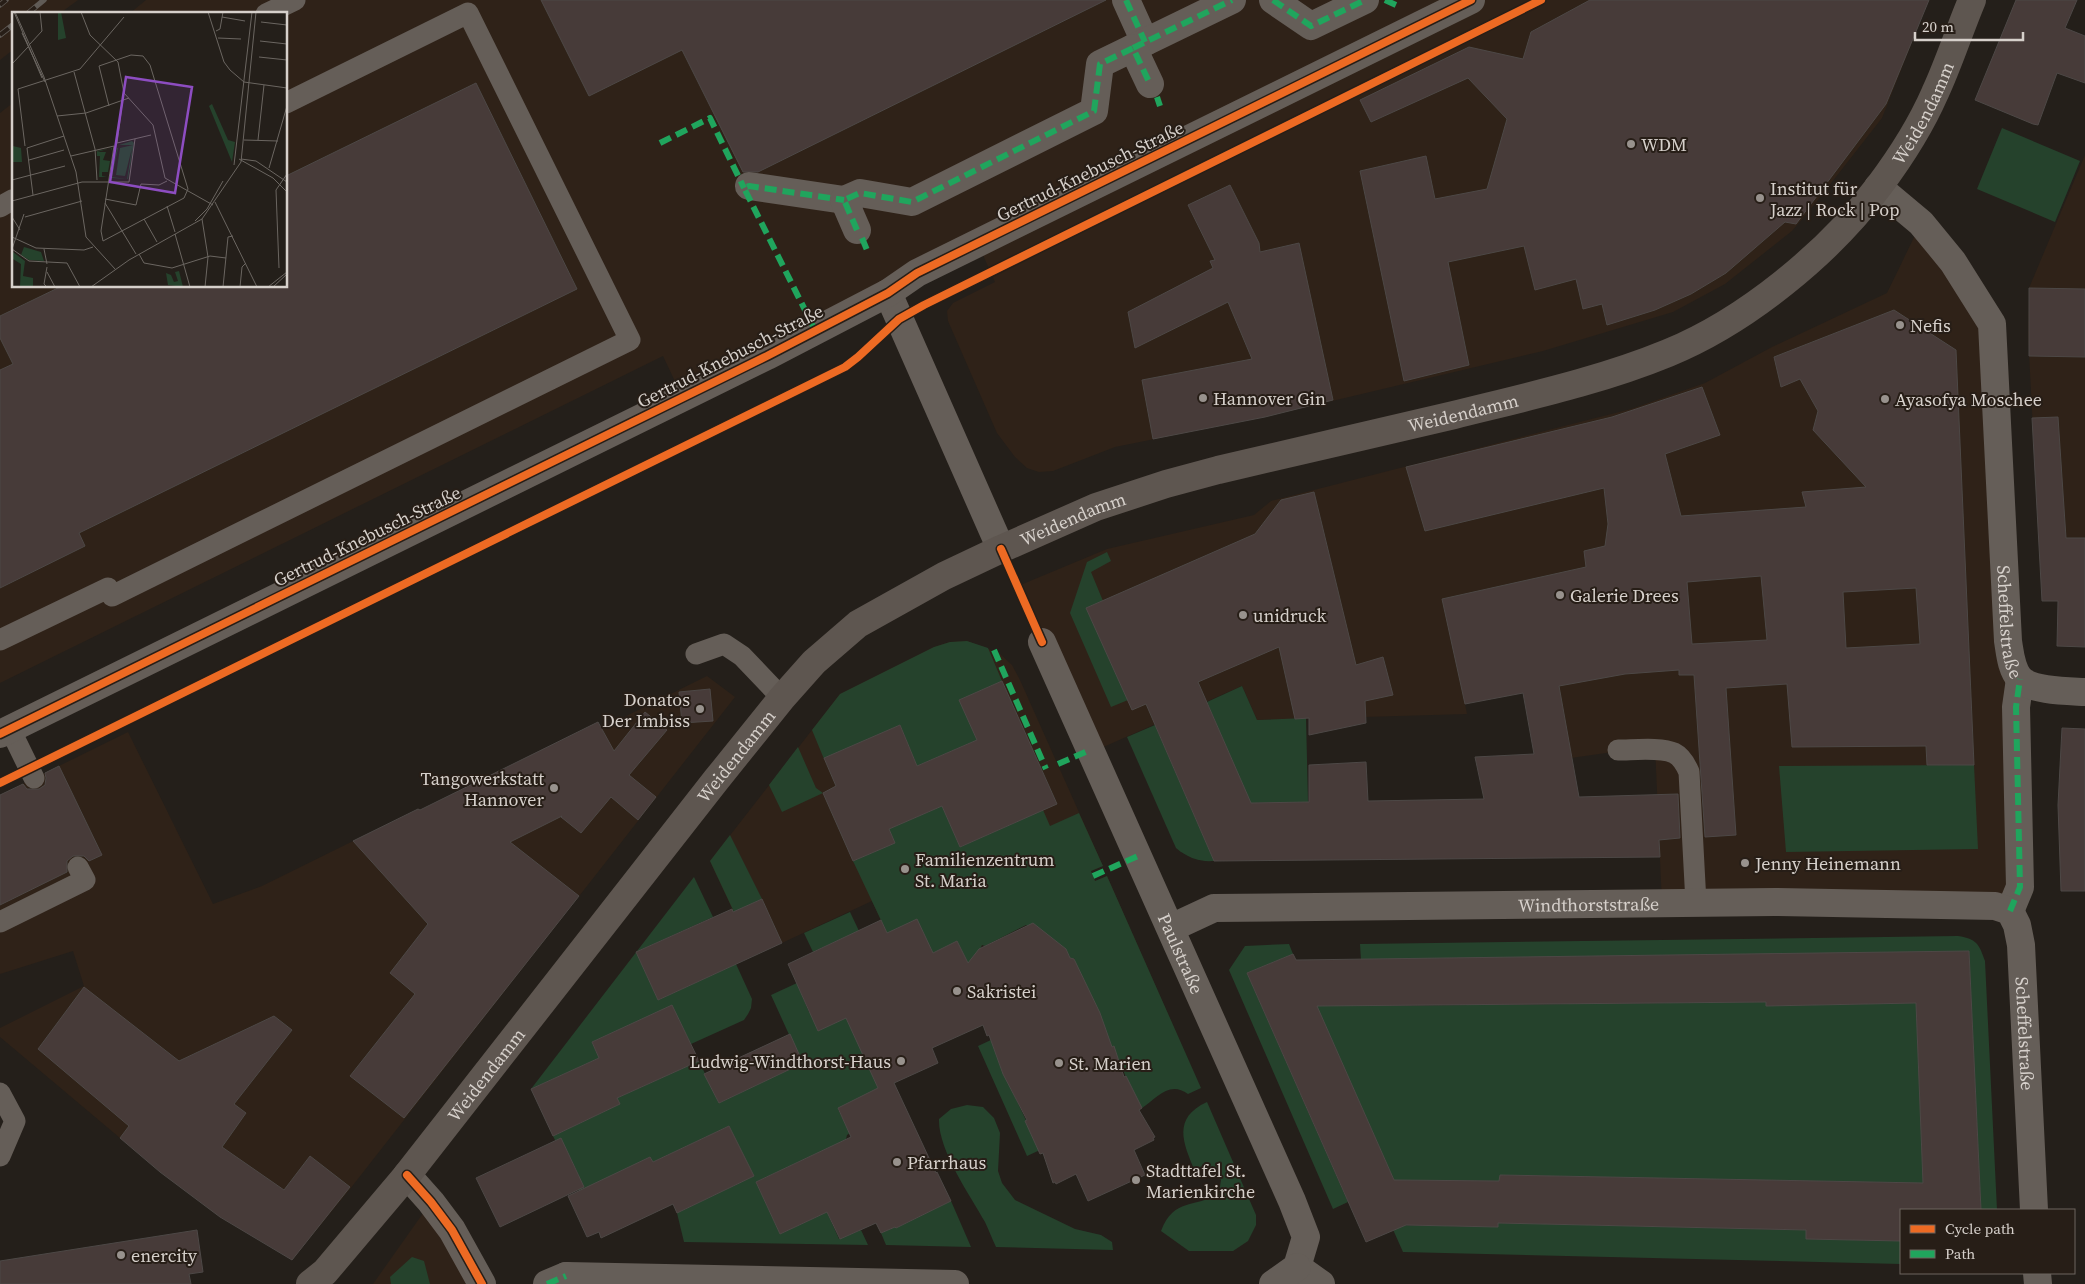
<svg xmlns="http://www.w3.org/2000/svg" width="2085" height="1284" viewBox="0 0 2085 1284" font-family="'Source Serif 4',serif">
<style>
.built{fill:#2f2218}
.green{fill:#25422c}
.building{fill:#473b39;stroke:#4d4846;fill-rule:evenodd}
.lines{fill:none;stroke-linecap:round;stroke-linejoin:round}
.service{stroke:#655e58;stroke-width:21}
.pedestrian{stroke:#655e58;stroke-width:28}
.minor{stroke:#655e58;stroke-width:28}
.secondary{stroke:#5e5650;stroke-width:28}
.rail-casing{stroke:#605b56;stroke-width:5.5}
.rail{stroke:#271e17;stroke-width:4;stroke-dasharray:11;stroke-linecap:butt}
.quiet{stroke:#20a55d;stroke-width:6;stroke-dasharray:12 6;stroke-linecap:butt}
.cycleway-casing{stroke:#271e17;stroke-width:11}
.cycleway{stroke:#ed6a23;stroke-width:8}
.poi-dot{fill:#98928d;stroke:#271e17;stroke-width:2}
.labels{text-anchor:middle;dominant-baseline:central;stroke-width:4;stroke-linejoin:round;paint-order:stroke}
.street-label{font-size:18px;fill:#d6d0cb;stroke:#271e17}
.poi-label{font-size:18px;fill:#d6d0cb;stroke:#271e17;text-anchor:start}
.inset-road{fill:none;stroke:#6b6661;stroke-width:1}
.view{fill:#8d4dc1;fill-opacity:0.15;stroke:#8d4dc1;stroke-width:2.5}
.inset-edge{fill:none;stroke:#d6d0cb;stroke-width:2.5}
</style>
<rect width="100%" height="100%" fill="#241f1a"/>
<g class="built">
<polygon points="0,0 78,0 59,14 14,14 14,49 0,60"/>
<polygon points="146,0 1929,0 1882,118 1814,205 1792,231 1725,284 1673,312 1543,351 1269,416 1115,447 1053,471 1039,472 1027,468 1015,457 997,433 948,321 947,311 953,303 995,282 978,244 680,392 663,356 0,683 0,113 14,102 14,286 286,286 286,14 129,14"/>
<polygon points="2085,155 2085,647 2082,602 2042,601 2028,334 2029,288"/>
<polygon points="1921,223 1992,324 2023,900 1662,904 1655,746 1557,760 1544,689 1465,704 1467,714 1257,720 1242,686 1092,752 1018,586 1107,549 1254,515 1271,501 1631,409 1705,383 1772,347 1887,293"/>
<polygon points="967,641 999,653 1012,665 1020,680 1103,866 1091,871 1095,881 1107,876 1193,1071 1127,1080 1127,1076 1126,1077 1114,1050 1114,1046 1112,1047 1074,962 1075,959 1070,958 1067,951 1026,925 985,946 982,945 971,969 957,941 933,953 887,933 872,901 754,956 710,861 840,694 934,647 950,642"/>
<polygon points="707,676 735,697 350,1189 292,1260 215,1213 120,1138 0,1037 0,1028 84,986 73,951 0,974 0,795 128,732 213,904 262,886 418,809 420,810 602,728"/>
<polygon points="431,1202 482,1284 373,1284"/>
</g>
<g class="green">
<polygon points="2002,128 2080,161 2055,222 1977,189"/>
<polygon points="1107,552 1111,561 1091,572 1103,601 1087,608 1128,700 1111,707 1070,613 1087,562"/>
<polygon points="967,641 988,648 1002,681 960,700 977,740 917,766 900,725 824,759 812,730 840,694 934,647 950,642"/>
<polygon points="1242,686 1257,720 1306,718 1308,802 1250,803 1207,702"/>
<path d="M1155 725 1214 861C1199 862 1188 858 1176 848L1127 737Z"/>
<polygon points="798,747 816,788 823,793 782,812 769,785"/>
<polygon points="1974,765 1978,849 1786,852 1779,766"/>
<path d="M942 806 960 847 1043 810 1050 826 1079 813 1103 866 1091 871 1095 881 1107 876 1201 1088 1188 1094C1169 1080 1156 1099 1142 1108L1127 1080V1076L1126 1077 1114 1050V1046L1112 1047 1074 962 1075 959 1070 958 1067 951 1026 925 985 946 982 945 971 969 957 941 933 953 887 933 853 861 894 843 889 829Z"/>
<polygon points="730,835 762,899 734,912 710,861"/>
<polygon points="694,877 713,917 636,952 658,1000 736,964 752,999 751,1008 748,1014 744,1020 691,1044 672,1006 592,1042 599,1058 531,1089"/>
<polygon points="850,912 859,931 813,952 804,933"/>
<path d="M1958 936C1977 939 1979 944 1985 961L1997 1210H1981L1969 952 1362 1006 1766 1002V1006L1916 1003 1924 1191 1913 1183 1500 1175 1499 1181 1394 1180 1296 960H1361L1360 944Z"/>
<polygon points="1289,944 1293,954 1247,973 1348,1202 1333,1209 1229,970 1245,946"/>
<polygon points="797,983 809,1012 849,1016 878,1088 838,1109 850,1133 847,1135 836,1180 822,1151 756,1182 780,1234 827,1212 839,1239 861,1230 868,1245 684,1242 677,1213 754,1176 729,1126 653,1162 579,1191 574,1179 579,1176 565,1147 560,1150 553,1136 620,1104 617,1098 699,1061 719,1103 802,1063 771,995"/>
<polygon points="991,1040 1000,1065 1040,1150 1027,1156 978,1046"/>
<path d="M1207 1102 1256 1215V1225L1248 1241 1233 1251H1189L1161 1231C1174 1197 1195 1209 1219 1193L1221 1180 1214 1170 1206 1167 1195 1171C1183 1143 1172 1118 1207 1102Z"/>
<path d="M967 1105 983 1107 994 1118 1000 1133 998 1171 1002 1183 1015 1200 1075 1229 1101 1235 1112 1242 1113 1250 996 1247C992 1239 989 1230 985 1222 970 1195 938 1150 939 1119L951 1109Z"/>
<polygon points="951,1201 971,1247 886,1245 881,1233 895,1227 896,1228"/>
<polygon points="1498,1223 1806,1230 1806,1239 1901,1241 1901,1264 1403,1252 1391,1225 1498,1227"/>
<polygon points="412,1257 424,1261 430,1284 391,1284 390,1277"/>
</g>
<g class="building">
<polygon points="541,0 1106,0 758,172 743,172 682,50 589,96"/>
<polygon points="1590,0 1929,0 1886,104 1796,224 1785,222 1726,273 1691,294 1655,310 1607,325 1602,304 1583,309 1576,279 1535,290 1524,246 1448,262 1469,365 1404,381 1360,171 1426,156 1435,199 1487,189 1507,119 1468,78 1371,122 1360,100 1469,47 1523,59 1531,32"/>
<polygon points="2016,0 2077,0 2065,28 2085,36 2085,83 2057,73 2038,125 2033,124 1975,100"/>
<polygon points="476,83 577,289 79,533 85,546 0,588 0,370 13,364 0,338 0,316 62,286 286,286 286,176"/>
<polygon points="1230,185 1259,243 1260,252 1299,243 1333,400 1265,417 1153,439 1142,380 1252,359 1228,302 1135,348 1128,312 1213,268 1210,261 1215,260 1188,205"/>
<polygon points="2029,288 2085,289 2085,357 2029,356"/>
<path d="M1894 310 1956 350 1974 765H1927L1926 746 1792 747 1787 684 1726 688 1736 835 1705 837 1694 675H1679V670L1625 674 1559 686 1579 797 1678 794 1680 838 1659 840 1660 857 1214 861 1146 704 1132 710 1086 608 1255 534 1281 500 1314 492 1356 665 1383 657 1393 695 1365 701 1366 723 1309 735V718L1295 719 1279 647 1198 682 1251 803 1309 802V765L1366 762 1368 801 1484 799 1475 757 1534 754 1523 693 1465 704 1442 599 1586 567 1584 551 1605 546 1608 524 1604 488 1425 531 1406 467 1612 417 1702 387 1720 435 1665 454 1681 516 1806 507 1802 492 1866 487 1813 430 1818 411 1800 379 1781 387 1774 357ZM1761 576 1767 640 1692 644 1687 582ZM1916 588 1920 644 1846 648 1843 592Z"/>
<polygon points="2058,417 2066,538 2085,538 2085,647 2057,646 2058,601 2042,601 2032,418"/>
<polygon points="1002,681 1057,804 960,847 942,806 889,829 895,843 853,861 823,793 836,786 824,758 900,725 917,766 977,740 959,700"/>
<polygon points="710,689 713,721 682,723 679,692"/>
<polygon points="645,712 667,730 629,775 656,797 638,820 611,797 581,833 561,817 562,816 510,842 579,896 404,1118 350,1076 415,994 390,973 428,924 353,841 418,809 420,810 598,722 614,751"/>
<polygon points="2062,728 2085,729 2085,891 2061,891 2058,805"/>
<polygon points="59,766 102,855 89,861 84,856 73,856 67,861 67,872 0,905 0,795 23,784 27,789 39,789 45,785 46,778 45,773"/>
<polygon points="762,899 782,943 658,1000 636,952 732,909 733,912"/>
<polygon points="917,919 933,953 957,941 968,963 979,949 1033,923 1066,949 1070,958 1074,959 1100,1013 1112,1047 1114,1046 1124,1077 1126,1076 1142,1108 1139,1110 1155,1137 1153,1138 1154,1140 1134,1150 1145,1175 1088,1201 1076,1174 1056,1184 1055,1182 1053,1183 1043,1153 1040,1154 1025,1121 1027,1120 1003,1074 989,1035 987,1036 983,1025 932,1048 938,1063 894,1083 936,1173 937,1172 951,1201 896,1228 895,1227 881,1233 876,1223 840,1239 827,1212 780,1234 756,1182 851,1137 838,1108 878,1088 846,1018 818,1031 788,964 881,920 887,933"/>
<path d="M1969 951 1981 1210H1901V1241L1806 1239V1230L1498 1223V1227L1406 1225 1366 1242 1247 973 1293 954 1296 960ZM1766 1002V1006L1916 1003 1923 1183 1500 1175 1499 1181 1394 1180 1317 1006Z"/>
<polygon points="84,987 179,1061 274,1016 292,1030 234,1104 246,1113 222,1147 284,1190 310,1156 350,1187 292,1260 220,1217 160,1172 120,1138 129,1126 38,1049"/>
<polygon points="672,1005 699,1061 617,1098 620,1104 553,1136 531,1089 599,1058 592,1042"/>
<polygon points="790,1034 803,1063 719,1103 704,1074"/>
<polygon points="729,1126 754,1176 677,1213 673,1204 601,1238 599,1232 587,1237 568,1196 650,1157 653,1162"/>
<polygon points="561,1138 584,1187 500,1227 476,1178"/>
<polygon points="197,1230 203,1272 189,1274 191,1284 0,1284 0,1261"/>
</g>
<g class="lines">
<g class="service">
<polyline points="266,14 295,0"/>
<polyline points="0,207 12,200 14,202"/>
<polyline points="0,640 108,588 112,596 630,340 468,13 286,103"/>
<polyline points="696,654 724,644 742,656 782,698"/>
<polyline points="10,729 34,778"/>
<path d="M1618 750C1633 750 1662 747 1674 753 1682 757 1686 765 1689 772L1696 903"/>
<polyline points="0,922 85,880 78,867"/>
<polyline points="0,1093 15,1121 0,1156"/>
</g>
<g class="pedestrian">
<polyline points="1126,0 1145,42"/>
<polyline points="1273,0 1311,26 1365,0"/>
<polyline points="1133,48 1232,0"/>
<polyline points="749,186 844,200"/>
<polyline points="857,230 844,200 860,193 912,202 1094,111 1100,64 1133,48 1150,84"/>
<polyline points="2010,911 2020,887 2016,707 2020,679"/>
<polyline points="547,1284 566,1276"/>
</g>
<g class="minor">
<path id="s1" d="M1878 187 1921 223 1953 262 1992 324 2008 641C2010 653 2011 669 2020 679 2032 691 2068 691 2085 692"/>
<polyline points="888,293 1001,549"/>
<path id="s2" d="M1042 642 1292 1201 1306 1237 1297 1267"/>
<polyline points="0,734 767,356 888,293 917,273 1471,0"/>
<path id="s3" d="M1171 928 1214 908 1774 902 1995 906 2010 911 2017 925 2021 945 2034 1210"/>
<polyline points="407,1175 431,1202 452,1230 482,1284"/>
<polyline points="1297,1267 1321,1284"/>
<polyline points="2037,1273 2038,1284"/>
<polyline points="566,1276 955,1284"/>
<polyline points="1273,1284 1297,1267"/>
</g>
<path class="secondary" id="s4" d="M310 1284 325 1272 407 1175 716 780 782 698 814 662 858 624 944 576 1001 549 1096 507 1166 484 1218 470C1297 452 1375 433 1454 415 1526 397 1600 381 1668 353 1746 321 1829 253 1879 186 1900 158 1921 125 1935 93 1949 63 1959 31 1972 0"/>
<defs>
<g id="rail">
<polyline points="0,5 6,0"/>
<polyline points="27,14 44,0"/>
<polyline points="0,35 14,24"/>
</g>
</defs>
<use href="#rail" class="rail-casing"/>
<use href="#rail" class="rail"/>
<g class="quiet">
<polyline points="1126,0 1145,42"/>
<polyline points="1273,0 1311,26 1365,0"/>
<polyline points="1385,0 1396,5"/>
<polyline points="1133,48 1232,0"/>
<polyline points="1157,97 1160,106"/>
<polyline points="660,143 710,118 744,188"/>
<polyline points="857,230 844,200 860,193 912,202 1094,111 1100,64 1133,48 1150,84"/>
<polyline points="862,238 867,250"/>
<polyline points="815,330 744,188 749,186 844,200"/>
<polyline points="994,650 1046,769"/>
<polyline points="1058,764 1090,750"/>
<polyline points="1093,876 1138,856"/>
<polyline points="2010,911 2020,887 2016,707 2020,679"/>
<polyline points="547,1284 566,1276"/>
</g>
<defs>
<g id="cycleway">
<polyline points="1001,549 1042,642"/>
<polyline points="0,734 767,356 888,293 917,273 1471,0"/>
<polyline points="0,783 845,367 858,357 899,319 924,305 1541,0"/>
<polyline points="407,1175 431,1202 452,1230 482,1284"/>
</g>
</defs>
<use href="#cycleway" class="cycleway-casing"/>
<use href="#cycleway" class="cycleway"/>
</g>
<g class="poi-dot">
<circle cx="1631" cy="144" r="5"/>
<circle cx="1760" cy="198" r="5"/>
<circle cx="1900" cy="325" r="5"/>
<circle cx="1203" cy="398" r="5"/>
<circle cx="1885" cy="399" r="5"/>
<circle cx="1560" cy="595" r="5"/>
<circle cx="1243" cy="615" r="5"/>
<circle cx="700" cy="709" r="5"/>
<circle cx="554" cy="788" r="5"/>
<circle cx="1745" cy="863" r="5"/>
<circle cx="905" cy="869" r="5"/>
<circle cx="957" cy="991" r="5"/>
<circle cx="901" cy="1061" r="5"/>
<circle cx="1059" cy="1063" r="5"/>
<circle cx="897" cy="1162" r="5"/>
<circle cx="1136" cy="1180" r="5"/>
<circle cx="121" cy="1255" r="5"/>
</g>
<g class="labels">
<g class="street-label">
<text stroke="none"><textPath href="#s4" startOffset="2075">Weidendamm</textPath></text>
<text transform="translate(1090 171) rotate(-26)">Gertrud-Knebusch-Straße</text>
<text transform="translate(730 356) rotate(-27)">Gertrud-Knebusch-Straße</text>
<text stroke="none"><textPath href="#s4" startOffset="1504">Weidendamm</textPath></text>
<text stroke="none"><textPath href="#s4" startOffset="1099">Weidendamm</textPath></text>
<text transform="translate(367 536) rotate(-26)">Gertrud-Knebusch-Straße</text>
<text stroke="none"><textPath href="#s1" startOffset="478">Scheffelstraße</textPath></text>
<text stroke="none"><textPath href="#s4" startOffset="679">Weidendamm</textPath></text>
<text stroke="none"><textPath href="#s3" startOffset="422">Windthorststraße</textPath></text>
<text stroke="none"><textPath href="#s2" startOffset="341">Paulstraße</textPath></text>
<text stroke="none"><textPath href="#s3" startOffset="969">Scheffelstraße</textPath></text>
<text stroke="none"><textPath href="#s4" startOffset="274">Weidendamm</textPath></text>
</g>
<g class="poi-label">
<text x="1641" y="144">WDM</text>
<text x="1770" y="188">Institut für<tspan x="1770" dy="21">Jazz | Rock | Pop</tspan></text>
<text x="1910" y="325">Nefis</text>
<text x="1213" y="398">Hannover Gin</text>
<text x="1895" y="399">Ayasofya Moschee</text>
<text x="1570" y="595">Galerie Drees</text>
<text x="1253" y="615">unidruck</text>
<text x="690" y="699" text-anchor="end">Donatos<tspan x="690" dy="21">Der Imbiss</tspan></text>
<text x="544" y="778" text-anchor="end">Tangowerkstatt<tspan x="544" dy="21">Hannover</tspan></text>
<text x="915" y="859">Familienzentrum<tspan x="915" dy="21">St. Maria</tspan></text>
<text x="1755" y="863">Jenny Heinemann</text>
<text x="967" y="991">Sakristei</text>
<text x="891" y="1061" text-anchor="end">Ludwig-Windthorst-Haus</text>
<text x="1069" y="1063">St. Marien</text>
<text x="907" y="1162">Pfarrhaus</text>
<text x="1146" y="1170">Stadttafel St.<tspan x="1146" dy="21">Marienkirche</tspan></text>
<text x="131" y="1255">enercity</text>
</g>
</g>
<g transform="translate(12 12)">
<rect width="275" height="275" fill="#241f1a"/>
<path d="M46 0H49L54 26 46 28ZM200 92 216 128 223 130 220 150 197 94ZM120 129 122 131 116 167 100 166H99L105 136H106L100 165 115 167 120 136 113 164 104 163 108 136 121 133H107ZM1 134 9 136 10 150H1ZM99 136 85 140H94L91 148 98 149 96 160H90V164L95 165H87L88 144H85V139L100 136V139ZM12 235 29 240 32 249 17 248 9 243ZM1 240 13 249 11 264 21 266V275H8L9 252 1 247 0 252ZM167 259 171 275 156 273 154 261 159 263 162 270 166 269 163 260Z" fill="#25422c"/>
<path class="inset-road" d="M2 0 30 66M3 0 32 65 64 160 74 225 103 257M69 0 78 23 106 50 112 81 141 113 153 166 201 193M196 0 212 50 218 58 232 70 275 76M210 5 233 9M249 10 275 13M204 19 208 17 211 0M10 21 33 70M206 26 229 27M248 29 275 32M18 32 30 19 28 0M247 45 275 48M0 52 16 35M62 60 83 137 85 168M97 94 87 54 119 43 131 44 138 53 176 177 172 186 91 229 89 219 102 134M45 104 74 101 117 86M232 128 266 129M246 128 252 73M105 131 110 93M105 131 139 123M13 134 6 77 68 57 112 5M15 136 21 183M15 136 52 124M59 144 102 134M227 147 261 166 275 180M229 147 244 149 275 170M17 148 52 138M222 153 240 0M257 156 275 94M0 168 53 154M93 187 124 193 129 172 147 173 155 169M0 189 70 170H117L123 127M203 190 245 275M93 191 124 242M155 194 163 220M0 205 8 218M13 205 70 189M132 207 145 230M190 207 196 245 193 275M183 209 195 197 211 169M163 222 178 275M0 225 24 236 72 238 81 235M0 237 17 249 55 251 68 275M0 237 12 202M32 237 35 252M127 242 132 251 160 256 198 244 214 246M35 255 32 272 35 275M267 256 264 178 275 162M35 260 43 275M79 275 117 248 190 207 229 150 244 0M211 275 216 225 221 224M228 275 230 255 234 251M256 275 275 260M261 275 275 262"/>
<path class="view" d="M114 65 180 75 163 181 98 170Z"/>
<rect width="275" height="275" class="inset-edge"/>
</g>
<rect x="1900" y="1209" width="175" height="65" fill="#271e17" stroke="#6d655f"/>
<rect x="1910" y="1225" width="25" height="8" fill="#ed6a23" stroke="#6d655f"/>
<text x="1945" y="1234" font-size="15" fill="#d6d0cb">Cycle path</text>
<rect x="1910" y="1250" width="25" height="8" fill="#20a55d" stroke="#6d655f"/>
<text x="1945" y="1259" font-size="15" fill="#d6d0cb">Path</text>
<path d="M1915 32v8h108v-8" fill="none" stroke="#d6d0cb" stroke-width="2.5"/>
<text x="1922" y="32" font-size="15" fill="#d6d0cb" stroke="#271e17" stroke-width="4" paint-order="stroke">20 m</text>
</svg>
